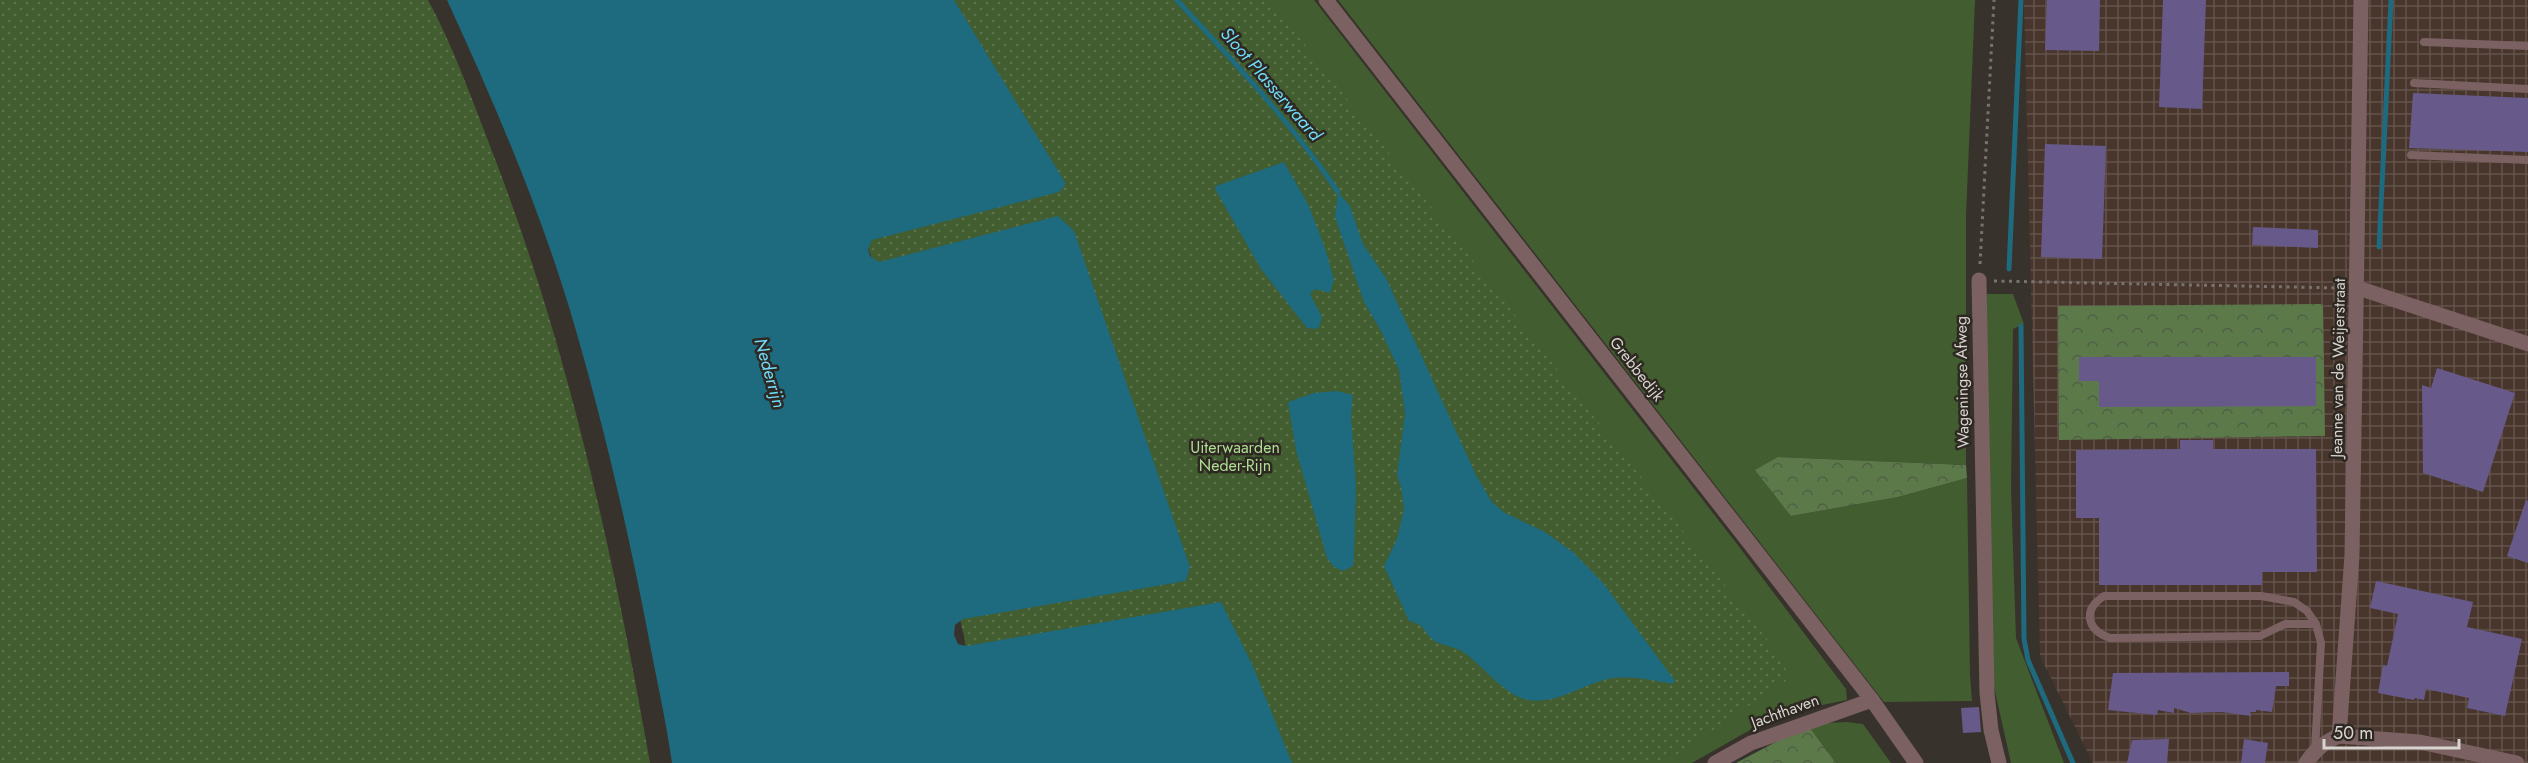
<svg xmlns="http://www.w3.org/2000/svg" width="2528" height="763" viewBox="0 0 2528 763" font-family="Jost,sans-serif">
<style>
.industrial{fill:url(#industrial-grid)}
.grass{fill:#425d2f}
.forest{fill:url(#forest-crowns)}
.park{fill:url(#park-dots)}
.water{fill:#1e6a7e}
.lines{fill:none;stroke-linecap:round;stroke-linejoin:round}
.stream{stroke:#1e6a7e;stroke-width:5}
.building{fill:#675a8b}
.path{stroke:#78736e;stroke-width:3;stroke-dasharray:3 4.5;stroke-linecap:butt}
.service{stroke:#7c6162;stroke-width:8}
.minor{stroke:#7c6162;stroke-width:15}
.labels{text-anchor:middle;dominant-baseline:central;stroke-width:5;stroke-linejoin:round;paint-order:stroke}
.street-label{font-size:16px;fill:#d8d4d0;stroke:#2e2822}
.park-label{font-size:16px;fill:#b0dd94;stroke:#2e2822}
.water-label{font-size:18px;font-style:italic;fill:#6fdaf9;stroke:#2e2822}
</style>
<defs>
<pattern id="industrial-grid" width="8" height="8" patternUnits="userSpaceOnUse" patternTransform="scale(1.5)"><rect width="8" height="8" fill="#48362d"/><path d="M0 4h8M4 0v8" fill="none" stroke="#62524a"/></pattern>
<pattern id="forest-crowns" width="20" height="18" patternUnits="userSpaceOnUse" patternTransform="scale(1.5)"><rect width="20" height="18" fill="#5c794a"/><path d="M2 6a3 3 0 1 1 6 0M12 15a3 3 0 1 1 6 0" fill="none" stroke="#505f45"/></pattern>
<pattern id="park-dots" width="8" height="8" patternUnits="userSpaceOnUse" patternTransform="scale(1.5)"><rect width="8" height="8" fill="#425d2f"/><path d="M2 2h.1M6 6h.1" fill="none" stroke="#5d734c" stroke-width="1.8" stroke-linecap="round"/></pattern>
</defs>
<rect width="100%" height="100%" fill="#38322c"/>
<polygon class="industrial" points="2024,0 2528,0 2528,763 2093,763 2040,656"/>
<g class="grass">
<polygon points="1251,0 1314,0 1737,544 1846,689 1847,700 1807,708 1757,726 1692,763 1322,763"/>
<polygon points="1338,0 1975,0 1966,216 1966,465 1779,457 1791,516 1898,497 1967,478 1970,675 1972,701 1884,702"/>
<polygon points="1987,294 2013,294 2024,324 2013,329 2011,489 2016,638 2064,763 2011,763 1994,687 1986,559"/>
<polygon points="1847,722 1863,724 1891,763 1836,763 1810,728 1827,723"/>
</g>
<g class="forest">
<polygon points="2323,304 2325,436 2059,440 2058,306"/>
<polygon points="1778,457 1966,465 1967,478 1898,497 1791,516 1755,470"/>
<polygon points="1810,728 1836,763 1736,763 1787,736"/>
</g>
<g class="park">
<path d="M0 0H428C453 46 471 97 490 146 568 345 613 553 650 763H0Z"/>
<polygon points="782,0 1270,0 1777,652 1790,678 1664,763 981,763 964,636 873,262"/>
</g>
<g class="water">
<path d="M447 0H954L1066 184 1059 192 872 240 868 249 870 256 879 262 1058 216 1074 231 1190 567 1186 581 963 619 955 625 954 635 958 644 966 646 1221 602 1252 664 1292 763H672C666 720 656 677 648 634 627 524 601 414 569 307 537 202 493 100 447 0Z"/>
<polygon points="1284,162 1309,206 1326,251 1334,280 1330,293 1315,289 1310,294 1322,317 1319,327 1316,329 1307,328 1261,269 1215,189 1216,186"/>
<path d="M1338 192 1350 206 1363 244 1386 278 1476 475 1492 502 1505 513 1545 532 1574 553 1604 584 1675 681 1672 684C1651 680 1630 675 1608 679 1581 685 1553 707 1524 699 1504 694 1481 664 1463 652 1454 646 1441 646 1433 640 1422 630 1426 625 1409 621L1384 566 1397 539 1404 509 1401 487 1397 475 1405 414 1399 370 1381 331 1364 302 1335 217Z"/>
<polygon points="1337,391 1353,395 1351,416 1356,486 1354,558 1353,566 1343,571 1334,567 1327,558 1296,450 1288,402 1314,393"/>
</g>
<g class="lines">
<g class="stream">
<path d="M1177 0C1234 62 1291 122 1338 192"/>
<polyline points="2379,247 2391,0"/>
<polyline points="2009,269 2021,0"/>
<polyline points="2021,326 2024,639 2028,660 2073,763"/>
</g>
</g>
<g class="building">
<polygon points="2047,0 2100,0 2099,51 2045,50"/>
<polygon points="2163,0 2206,0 2202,109 2159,107"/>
<polygon points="2413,93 2528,98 2528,152 2409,148"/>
<polygon points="2045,144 2106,146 2102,259 2041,257"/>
<polygon points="2253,227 2318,230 2318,248 2252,245"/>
<polygon points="2079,357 2316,357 2316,406 2099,407 2099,381 2079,381"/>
<polygon points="2437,368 2515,393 2483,492 2423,473 2422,385 2431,388"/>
<polygon points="2180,440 2213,440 2213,449 2316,449 2317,572 2262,572 2262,585 2099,585 2099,518 2076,518 2076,450 2180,449"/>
<polygon points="2526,500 2528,501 2528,563 2507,556"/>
<polygon points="2376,581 2473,602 2467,627 2522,639 2505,716 2467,708 2469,698 2426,689 2424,700 2415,698 2414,700 2378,693 2383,665 2387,666 2398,614 2370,608"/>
<polygon points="2289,672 2289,686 2276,686 2272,712 2256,710 2256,712 2250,712 2251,716 2222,712 2191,713 2174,708 2174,713 2158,710 2157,715 2108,710 2113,673"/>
<polygon points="1979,707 1981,732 1963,733 1961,708"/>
<polygon points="2169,739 2167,763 2127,763 2132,740"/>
<polygon points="2244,739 2268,743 2265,763 2241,763"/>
</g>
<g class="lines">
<g class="path">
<polyline points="1980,264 1994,0"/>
<polyline points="1994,281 2341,288"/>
</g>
<g class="service">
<polyline points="2424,42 2528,46"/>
<polyline points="2414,83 2528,89"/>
<polyline points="2411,155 2528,160"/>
<path d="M2315 749 2321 643 2316 624 2307 611 2294 602 2261 596H2104C2082 610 2087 630 2110 638L2260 636 2285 624H2316"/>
</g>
<g class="minor">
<polyline points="1326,0 1872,700 1916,763"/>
<polyline points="1979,280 1987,693 1991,730 1999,763"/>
<polyline points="2358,288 2528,344"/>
<polyline points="2339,736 2352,555 2361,0"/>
<polyline points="1715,763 1751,743 1872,700"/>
<path d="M2306 763C2315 750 2324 742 2339 736L2420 742 2517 763"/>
</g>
</g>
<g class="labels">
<g class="street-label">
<text transform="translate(2338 368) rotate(-89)">Jeanne van de Weijerstraat</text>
<text transform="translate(1637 369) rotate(52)">Grebbedijk</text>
<text transform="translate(1962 382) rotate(-91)">Wageningse Afweg</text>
<text transform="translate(1785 711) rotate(-20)">Jachthaven</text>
</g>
<g class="park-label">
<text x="1235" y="447">Uiterwaarden<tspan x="1235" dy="18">Neder-Rijn</tspan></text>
</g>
<g class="water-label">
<text transform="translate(1271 84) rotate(49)">Sloot Plasserwaard</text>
<text transform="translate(770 373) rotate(74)">Nederrijn</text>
</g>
</g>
<path d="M2324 739v9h135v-9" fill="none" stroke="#d8d4d0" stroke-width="3"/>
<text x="2333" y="739" font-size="18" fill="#d8d4d0" stroke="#2e2822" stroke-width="4.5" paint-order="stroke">50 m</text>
</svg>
